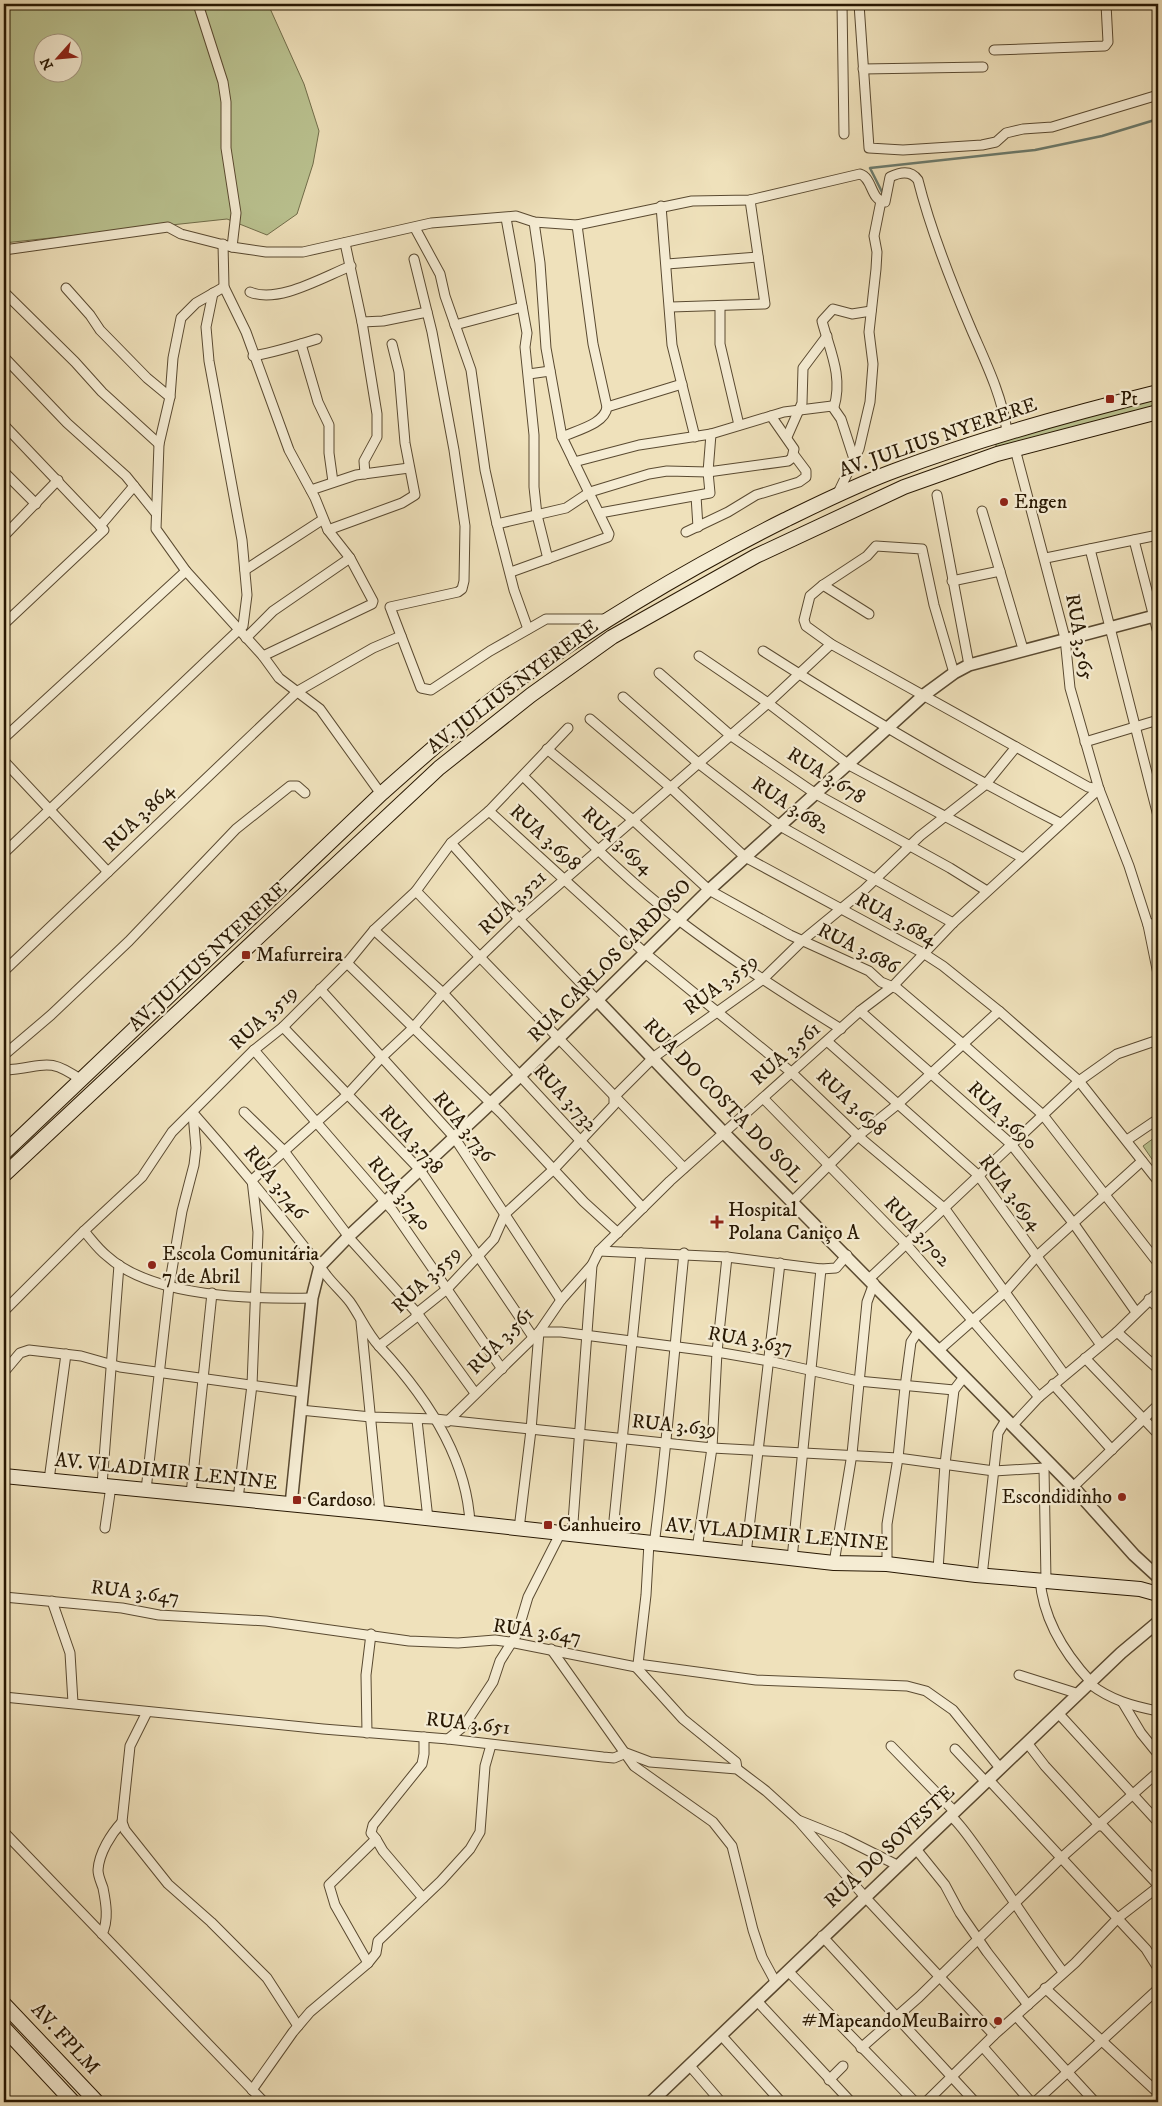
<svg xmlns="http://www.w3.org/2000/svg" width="1162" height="2106" viewBox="0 0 1162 2106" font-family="'IM FELL DW Pica',serif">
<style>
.green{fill:#bac290;stroke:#716d4a;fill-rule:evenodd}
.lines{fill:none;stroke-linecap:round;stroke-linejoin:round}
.stream{stroke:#6c7b6d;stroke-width:2.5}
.minor-casing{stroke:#5a4a31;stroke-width:11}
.tertiary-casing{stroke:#5a4a31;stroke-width:14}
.secondary-casing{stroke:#281803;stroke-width:16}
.minor{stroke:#f5ecd3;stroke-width:9}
.tertiary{stroke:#f5ecd3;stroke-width:11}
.secondary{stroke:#f5ecd3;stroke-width:14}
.poi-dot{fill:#8f2418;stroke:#f5ecd3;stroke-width:2}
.labels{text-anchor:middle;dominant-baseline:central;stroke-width:4.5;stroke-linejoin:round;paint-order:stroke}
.poi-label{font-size:20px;fill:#281803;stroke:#f5ecd3;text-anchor:start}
.street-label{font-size:20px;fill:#281803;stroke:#f5ecd3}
</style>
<rect width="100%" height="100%" fill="#efe1bb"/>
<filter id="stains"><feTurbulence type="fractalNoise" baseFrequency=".004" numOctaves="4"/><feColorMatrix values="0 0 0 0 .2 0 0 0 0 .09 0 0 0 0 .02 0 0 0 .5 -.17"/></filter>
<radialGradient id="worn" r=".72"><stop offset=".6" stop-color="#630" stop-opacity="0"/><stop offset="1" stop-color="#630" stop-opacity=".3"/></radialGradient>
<g class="green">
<path d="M4 4H268L304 84 319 131 313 164 297 214 267 235 227 219 4 243ZM42 42H72V72H42Z"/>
<polygon points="1158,397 1158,408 996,447 996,442"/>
<polygon points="1158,1135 1158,1168 1143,1146"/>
</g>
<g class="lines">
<polyline class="stream" points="883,194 870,168 1035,150 1102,136 1158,119"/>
<defs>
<g id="minor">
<polyline points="198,4 223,82 226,102 226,148 236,213 232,247"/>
<polyline points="842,4 844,134"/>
<polyline points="859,4 869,148 903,150 982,145 996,142 1006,133 1023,129 1052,127 1158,95"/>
<polyline points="994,50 1105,46 1108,42 1106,4"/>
<polyline points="863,69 983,67"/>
<polyline points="661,206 672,345 695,437"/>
<polyline points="506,218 527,333 525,347 534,435 534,487 537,515 548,559"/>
<polyline points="415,228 440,274 445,296 471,370 485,470 497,524 514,590 528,629"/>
<polyline points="345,243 362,322 377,414 377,437 364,461 365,474"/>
<polyline points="223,244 224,287 246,332 289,450 315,498 328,530 350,558 373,601 372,604 263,656"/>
<path d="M4 250 168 227 181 234 232 247 266 252H303L431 223 516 216 534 222 577 225 692 201 750 200 860 174C873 178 870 200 885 202L890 177C900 172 911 170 918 180 931 232 951 282 972 331 986 363 1002 396 1007 431"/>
<polyline points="414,259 432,332 454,450 465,526 464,581 462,589 458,592 390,607 421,688 431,690 490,651 546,619 608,619"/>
<polyline points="667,264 758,257"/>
<polyline points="224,287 196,303 181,318 173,358 170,397 159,444 156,529 186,571 263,656 279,678 320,709 381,794"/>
<polyline points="66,288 90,315 100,330 147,378 170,397"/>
<polyline points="4,292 75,362 102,392 159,444"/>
<path d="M250 292C278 304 323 277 351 266"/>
<polyline points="671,307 765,304 750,200"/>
<polyline points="720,307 720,344 739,425"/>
<polyline points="362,322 383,321 427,312"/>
<polyline points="455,325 522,307"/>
<polyline points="301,344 318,402 329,425 329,453 333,482"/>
<path d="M253 356C276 352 295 346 317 339"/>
<polyline points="4,357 67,423 126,476 155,512"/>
<polyline points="529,374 550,371"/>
<polyline points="607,407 682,384"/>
<path d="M834 407C843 376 830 351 822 321L833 309 852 314 871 311"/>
<polyline points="4,425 104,530 4,624"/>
<path d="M562 437C577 430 605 424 607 407L593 344 577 225"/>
<polyline points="787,437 802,403 803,368 827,336"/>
<polyline points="1015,449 1065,638 1070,688 1099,789 1129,866 1148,925 1158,974"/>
<polyline points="574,462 639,445 711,434 784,412 832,406 841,419 854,459"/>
<polyline points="4,472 36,504"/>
<polyline points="311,490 356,475 409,468"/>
<polyline points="837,495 859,449 870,402 873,364 869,332 876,269 877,252 874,236 881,201"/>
<polyline points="937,495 969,665"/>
<polyline points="696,496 698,527"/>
<polyline points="982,511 1023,649"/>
<polyline points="600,513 710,493 708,472 711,434"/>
<polyline points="497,524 566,508 590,492 649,474 667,471 708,472 788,461 792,458 794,449 771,416"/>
<polyline points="100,526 134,486"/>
<polyline points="328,530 402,503 415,495 405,443 399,372 392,344"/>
<polyline points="686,532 728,512 756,495 799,482 806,477 806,471 794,455"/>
<polyline points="4,536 58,480"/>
<polyline points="1134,540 1158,633"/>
<polyline points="1090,549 1158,816"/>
<polyline points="1046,558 1158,535"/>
<polyline points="245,570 322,520"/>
<polyline points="511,572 608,537 609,534 562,437 546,348 540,263 534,222"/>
<polyline points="952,581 1000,571"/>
<polyline points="823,585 869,614"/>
<polyline points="246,638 273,611 350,558"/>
<path d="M763 651C860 713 958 771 1060 823"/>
<polyline points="699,656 768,703 849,765 1023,858"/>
<polyline points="659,673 730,735 816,794 950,868 987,891"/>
<polyline points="954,673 934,605 922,549 876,546 867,556 823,585 810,596 804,620 806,626 831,644 1088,787 1099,789"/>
<polyline points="623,697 698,763 780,826 953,923"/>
<polyline points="590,719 670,787 745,857 923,953 943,966 999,1011 1079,1081 1158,1181"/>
<polyline points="4,738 186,571"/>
<polyline points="1085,742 1158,720"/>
<polyline points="547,749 633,820 709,890 790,935 869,971 881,982 898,989 964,1045 1043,1115 1158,1263"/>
<polyline points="4,761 108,872"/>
<path d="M523 776C573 825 623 878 680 921 731 960 786 995 841 1029"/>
<polyline points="489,811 645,953 791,1072 858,1136 945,1209 1064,1374"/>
<polyline points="451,843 519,919 597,1000"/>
<polyline points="4,853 243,626 247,595 242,540 209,361 206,327 213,293"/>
<polyline points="416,891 684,1168"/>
<polyline points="1148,925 1158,922"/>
<polyline points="374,930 443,993 643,1208"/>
<polyline points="347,963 501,1113 584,1202 618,1233"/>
<polyline points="4,971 298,691 373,648 401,636"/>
<polyline points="320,989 454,1137 561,1300"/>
<polyline points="860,1011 1011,1144 1074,1224 1136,1312"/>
<polyline points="283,1027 420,1170 533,1337"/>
<polyline points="828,1042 978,1175 1101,1345"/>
<polyline points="254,1050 393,1211 502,1369"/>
<polyline points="4,1055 51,1015 129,941 236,829 290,786 297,786 305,793"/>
<path d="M4 1070C42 1069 45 1054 81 1080"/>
<polyline points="763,1098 906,1244 1039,1397"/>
<polyline points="244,1112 284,1151 352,1241 417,1313 475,1393"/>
<path d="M193 1113C240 1166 284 1220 327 1276 334 1285 343 1293 350 1302 360 1316 367 1333 379 1346 424 1394 467 1457 470 1524"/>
<polyline points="1127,1140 1158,1119"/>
<polyline points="793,1201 858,1136 898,1104 999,1011"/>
<path d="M84 1231C91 1239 98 1249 107 1256 153 1298 253 1299 312 1298"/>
<polyline points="599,1251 727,1257 821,1269 836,1268 847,1255"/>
<polyline points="870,1278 1079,1081 1117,1054 1158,1040"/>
<polyline points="1149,1299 1158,1308"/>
<polyline points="4,1311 84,1231 142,1177 172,1132 254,1050 283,1027 347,963 374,930 416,891 451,843 489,811 568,728"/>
<polyline points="361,1322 380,1513"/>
<polyline points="1117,1332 1158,1369"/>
<polyline points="379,1346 415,1318 417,1313 447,1289 494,1239 505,1214 555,1168 614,1105 614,1097 654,1057 762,980 803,940 864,890 920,836 985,785 1016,747"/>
<polyline points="939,1350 1006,1291 1037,1256 1142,1161"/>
<polyline points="1085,1358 1158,1434"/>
<polyline points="4,1372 20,1353 29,1350 81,1356 120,1367 301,1392"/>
<polyline points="1053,1384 1112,1450"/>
<polyline points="300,1410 371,1417 435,1419 712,1448 898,1458 994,1471 1044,1468"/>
<polyline points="417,1420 428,1519"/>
<polyline points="447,1422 539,1332 561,1300 592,1265 599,1251 670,1181 860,1011 893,986 953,923 1099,789"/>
<polyline points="1012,1426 1039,1397 1117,1332 1158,1292"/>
<polyline points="49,1480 66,1354"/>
<polyline points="102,1485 119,1265"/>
<polyline points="1073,1487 1158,1405"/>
<polyline points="146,1490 169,1287 182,1211 194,1165 196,1148 193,1114"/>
<polyline points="191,1494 212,1293"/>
<polyline points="238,1499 252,1385 258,1232 252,1180 347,1095 381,1058 412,1029 443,993 519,919 768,703 831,644"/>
<polyline points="105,1528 111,1486"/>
<polyline points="519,1529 531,1430 539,1332 561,1332 717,1352 769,1361 858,1381 954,1390"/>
<polyline points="572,1536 592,1265"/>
<polyline points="612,1540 641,1253"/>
<path d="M654 1545C667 1448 674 1351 684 1253"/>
<polyline points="697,1549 712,1448 717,1352 727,1257"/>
<polyline points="746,1554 780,1263"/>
<polyline points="792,1559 821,1269"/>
<polyline points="834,1563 852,1454 867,1302 874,1283"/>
<polyline points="887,1564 887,1524 898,1458 905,1387 911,1342 919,1330"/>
<polyline points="938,1570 945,1464 954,1390 964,1377"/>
<polyline points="982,1576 998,1433 1006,1420"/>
<path d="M1040 1579C1043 1620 1064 1653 1091 1682"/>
<polyline points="1046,1580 1044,1468 1047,1465"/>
<polyline points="4,1597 122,1608 159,1615 266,1621 409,1641 458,1643 495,1640 510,1642 636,1667 638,1664 756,1680 907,1686 926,1691 953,1710 1000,1768"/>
<polyline points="52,1601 70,1653 73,1703"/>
<polyline points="551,1649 634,1766 713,1822 732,1846 753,1930 762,1957 776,1983"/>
<polyline points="638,1664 646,1595 649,1543"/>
<polyline points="636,1667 683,1719 736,1762 737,1769"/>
<polyline points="1019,1675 1079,1694"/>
<path d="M1090 1684C1111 1700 1132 1706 1158 1711"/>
<polyline points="4,1697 323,1729 448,1739 603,1757 614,1758 626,1753 650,1762 737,1769 766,1791 798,1820 843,1838 899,1866"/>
<polyline points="1123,1703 1141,1733 1158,1754"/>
<polyline points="147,1712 130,1746 122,1822 125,1830 168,1884 211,1922 267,1978 298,2026"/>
<polyline points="1059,1714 1158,1822"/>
<polyline points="367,1733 366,1675 371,1634"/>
<polyline points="448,1739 464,1726 493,1682 500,1661 517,1634 528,1597 560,1534"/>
<polyline points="1028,1744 1045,1766 1100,1826"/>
<polyline points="891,1746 955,1812"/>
<polyline points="955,1749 986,1782"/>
<polyline points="989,1780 1146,1949 1158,1968"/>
<path d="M951 1816C964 1828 975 1846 986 1861 1012 1898 1036 1936 1063 1972"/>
<polyline points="798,1820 865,1897 994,2035"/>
<polyline points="1101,1824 1158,1885"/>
<polyline points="4,1832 264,2102"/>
<polyline points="376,1839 383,1851 423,1898"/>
<polyline points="916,1849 945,1885 960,1913 987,1952 1028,2005"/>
<path d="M102 1934C109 1920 106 1903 103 1888 101 1882 98 1876 98 1870 99 1853 111 1834 122 1822"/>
<polyline points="822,1936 975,2102"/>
<polyline points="368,1963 335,1905 329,1885 376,1839 371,1833 373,1825 422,1764 424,1754 424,1737"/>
<polyline points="788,1971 915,2102"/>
<polyline points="1045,1988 1158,2093"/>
<polyline points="757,2001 851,2102"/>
<polyline points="1016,2016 1095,2102"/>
<polyline points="721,2035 781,2102"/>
<polyline points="983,2047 1031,2102"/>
<polyline points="861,2048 919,1997 1061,1858 1158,1772"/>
<polyline points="690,2066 721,2102"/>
<polyline points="829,2080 843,2066"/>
<polyline points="252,2090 293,2032 310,2012 368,1963 376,1953 378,1941 441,1881 470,1849 480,1832 485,1766 491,1745"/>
<polyline points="926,2102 994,2035 1075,1963 1118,1918 1158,1887"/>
<polyline points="1035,2102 1158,1989"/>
</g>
<g id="tertiary">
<polyline points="597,1000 724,1133 1073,1487 1134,1555 1158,1577"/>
<polyline points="291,1505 312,1298 320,1266 349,1236 520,1076 709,890 924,695 954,673 969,665 1158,615"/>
<polyline points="651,2102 1121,1653 1158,1622"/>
</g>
<g id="secondary">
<path d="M4 1153 381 794C426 754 472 713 521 678 605 618 693 566 785 520 820 503 856 485 894 471 981 438 1069 414 1158 392"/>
<polyline points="4,1175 439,768 531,695 612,637 756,556 904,487 997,454 1158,412"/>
<polyline points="4,1476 380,1513 834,1563 887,1564 976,1575 1140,1589 1158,1594"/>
<polyline points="4,2004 97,2102"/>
<polyline points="4,2028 73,2102"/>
</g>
</defs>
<use href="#minor" class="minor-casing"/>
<use href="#tertiary" class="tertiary-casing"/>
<use href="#secondary" class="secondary-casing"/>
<use href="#minor" class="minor"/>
<use href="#tertiary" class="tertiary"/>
<use href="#secondary" class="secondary"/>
</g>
<g class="poi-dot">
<rect x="1105" y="394" width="10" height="10" rx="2.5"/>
<circle cx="1004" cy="502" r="5"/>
<rect x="241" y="950" width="10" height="10" rx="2.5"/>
<path d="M714.5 1214.5h5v5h5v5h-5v5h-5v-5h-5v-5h5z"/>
<circle cx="152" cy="1265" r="5"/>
<circle cx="1122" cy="1497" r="5"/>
<rect x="292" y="1495" width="10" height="10" rx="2.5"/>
<rect x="543" y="1520" width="10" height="10" rx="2.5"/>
<circle cx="998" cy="2021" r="5"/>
</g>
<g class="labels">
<g class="poi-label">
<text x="1120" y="399">Pt</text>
<text x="1014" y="502">Engen</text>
<text x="256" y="955">Mafurreira</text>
<text x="728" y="1210">Hospital<tspan x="728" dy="23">Polana Caniço A</tspan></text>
<text x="162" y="1254">Escola Comunitária<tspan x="162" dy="23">7 de Abril</tspan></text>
<text x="1112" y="1497" text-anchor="end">Escondidinho</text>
<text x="307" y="1500">Cardoso</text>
<text x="558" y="1525">Canhueiro</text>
<text x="988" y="2021" text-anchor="end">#MapeandoMeuBairro</text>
</g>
<g class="street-label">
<text transform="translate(938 438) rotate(-19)">AV. JULIUS NYERERE</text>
<text transform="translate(1079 637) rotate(80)">RUA 3.565</text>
<text transform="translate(513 687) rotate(-37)">AV. JULIUS NYERERE</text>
<text transform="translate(826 776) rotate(32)">RUA 3.678</text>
<text transform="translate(790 806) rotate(33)">RUA 3.682</text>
<text transform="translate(139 818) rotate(-44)">RUA 3.864</text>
<text transform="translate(545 838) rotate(42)">RUA 3.698</text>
<text transform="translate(617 841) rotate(43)">RUA 3.694</text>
<text transform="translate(513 903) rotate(-43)">RUA 3.521</text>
<text transform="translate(896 920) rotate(29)">RUA 3.684</text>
<text transform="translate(858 949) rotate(27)">RUA 3.686</text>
<text transform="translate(208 957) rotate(-43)">AV. JULIUS NYERERE</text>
<text transform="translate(610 961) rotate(-45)">RUA CARLOS CARDOSO</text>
<text transform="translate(721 985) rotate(-37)">RUA 3.559</text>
<text transform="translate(264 1018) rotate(-43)">RUA 3.519</text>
<text transform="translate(786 1054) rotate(-41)">RUA 3.561</text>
<text transform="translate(565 1098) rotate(47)">RUA 3.732</text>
<text transform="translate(723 1101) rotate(46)">RUA DO COSTA DO SOL</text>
<text transform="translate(851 1103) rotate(43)">RUA 3.698</text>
<text transform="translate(1002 1116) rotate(44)">RUA 3.690</text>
<text transform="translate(463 1127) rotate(51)">RUA 3.736</text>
<text transform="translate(411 1140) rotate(48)">RUA 3.738</text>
<text transform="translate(275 1183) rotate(51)">RUA 3.746</text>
<text transform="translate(1010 1193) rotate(52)">RUA 3.694</text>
<text transform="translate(399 1194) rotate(51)">RUA 3.740</text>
<text transform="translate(917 1232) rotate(47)">RUA 3.702</text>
<text transform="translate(427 1280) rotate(-44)">RUA 3.559</text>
<text transform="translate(501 1341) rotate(-46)">RUA 3.561</text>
<text transform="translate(750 1341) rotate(10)">RUA 3.637</text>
<text transform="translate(674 1426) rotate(6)">RUA 3.639</text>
<text transform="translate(166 1472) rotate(6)">AV. VLADIMIR LENINE</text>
<text transform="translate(777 1535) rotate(5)">AV. VLADIMIR LENINE</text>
<text transform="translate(135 1593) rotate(7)">RUA 3.647</text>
<text transform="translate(537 1632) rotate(8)">RUA 3.647</text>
<text transform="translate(468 1724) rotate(6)">RUA 3.651</text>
<text transform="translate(890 1847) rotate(-43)">RUA DO SOVESTE</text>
<text transform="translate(65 2039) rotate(47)">AV. FPLM</text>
</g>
</g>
<rect width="1162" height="2106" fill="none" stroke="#efe1bb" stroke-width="20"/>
<rect x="5" y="5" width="1152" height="2096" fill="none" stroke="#281803" stroke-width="2.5"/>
<rect x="10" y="10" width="1142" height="2086" fill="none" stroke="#281803"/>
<g transform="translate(58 58) rotate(243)"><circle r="24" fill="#f5ecd3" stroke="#a39780"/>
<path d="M0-4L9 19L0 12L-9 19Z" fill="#8f2418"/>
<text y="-8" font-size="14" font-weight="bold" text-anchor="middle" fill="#281803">N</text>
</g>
<rect width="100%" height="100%" filter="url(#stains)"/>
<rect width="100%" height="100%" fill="url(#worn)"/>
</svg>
